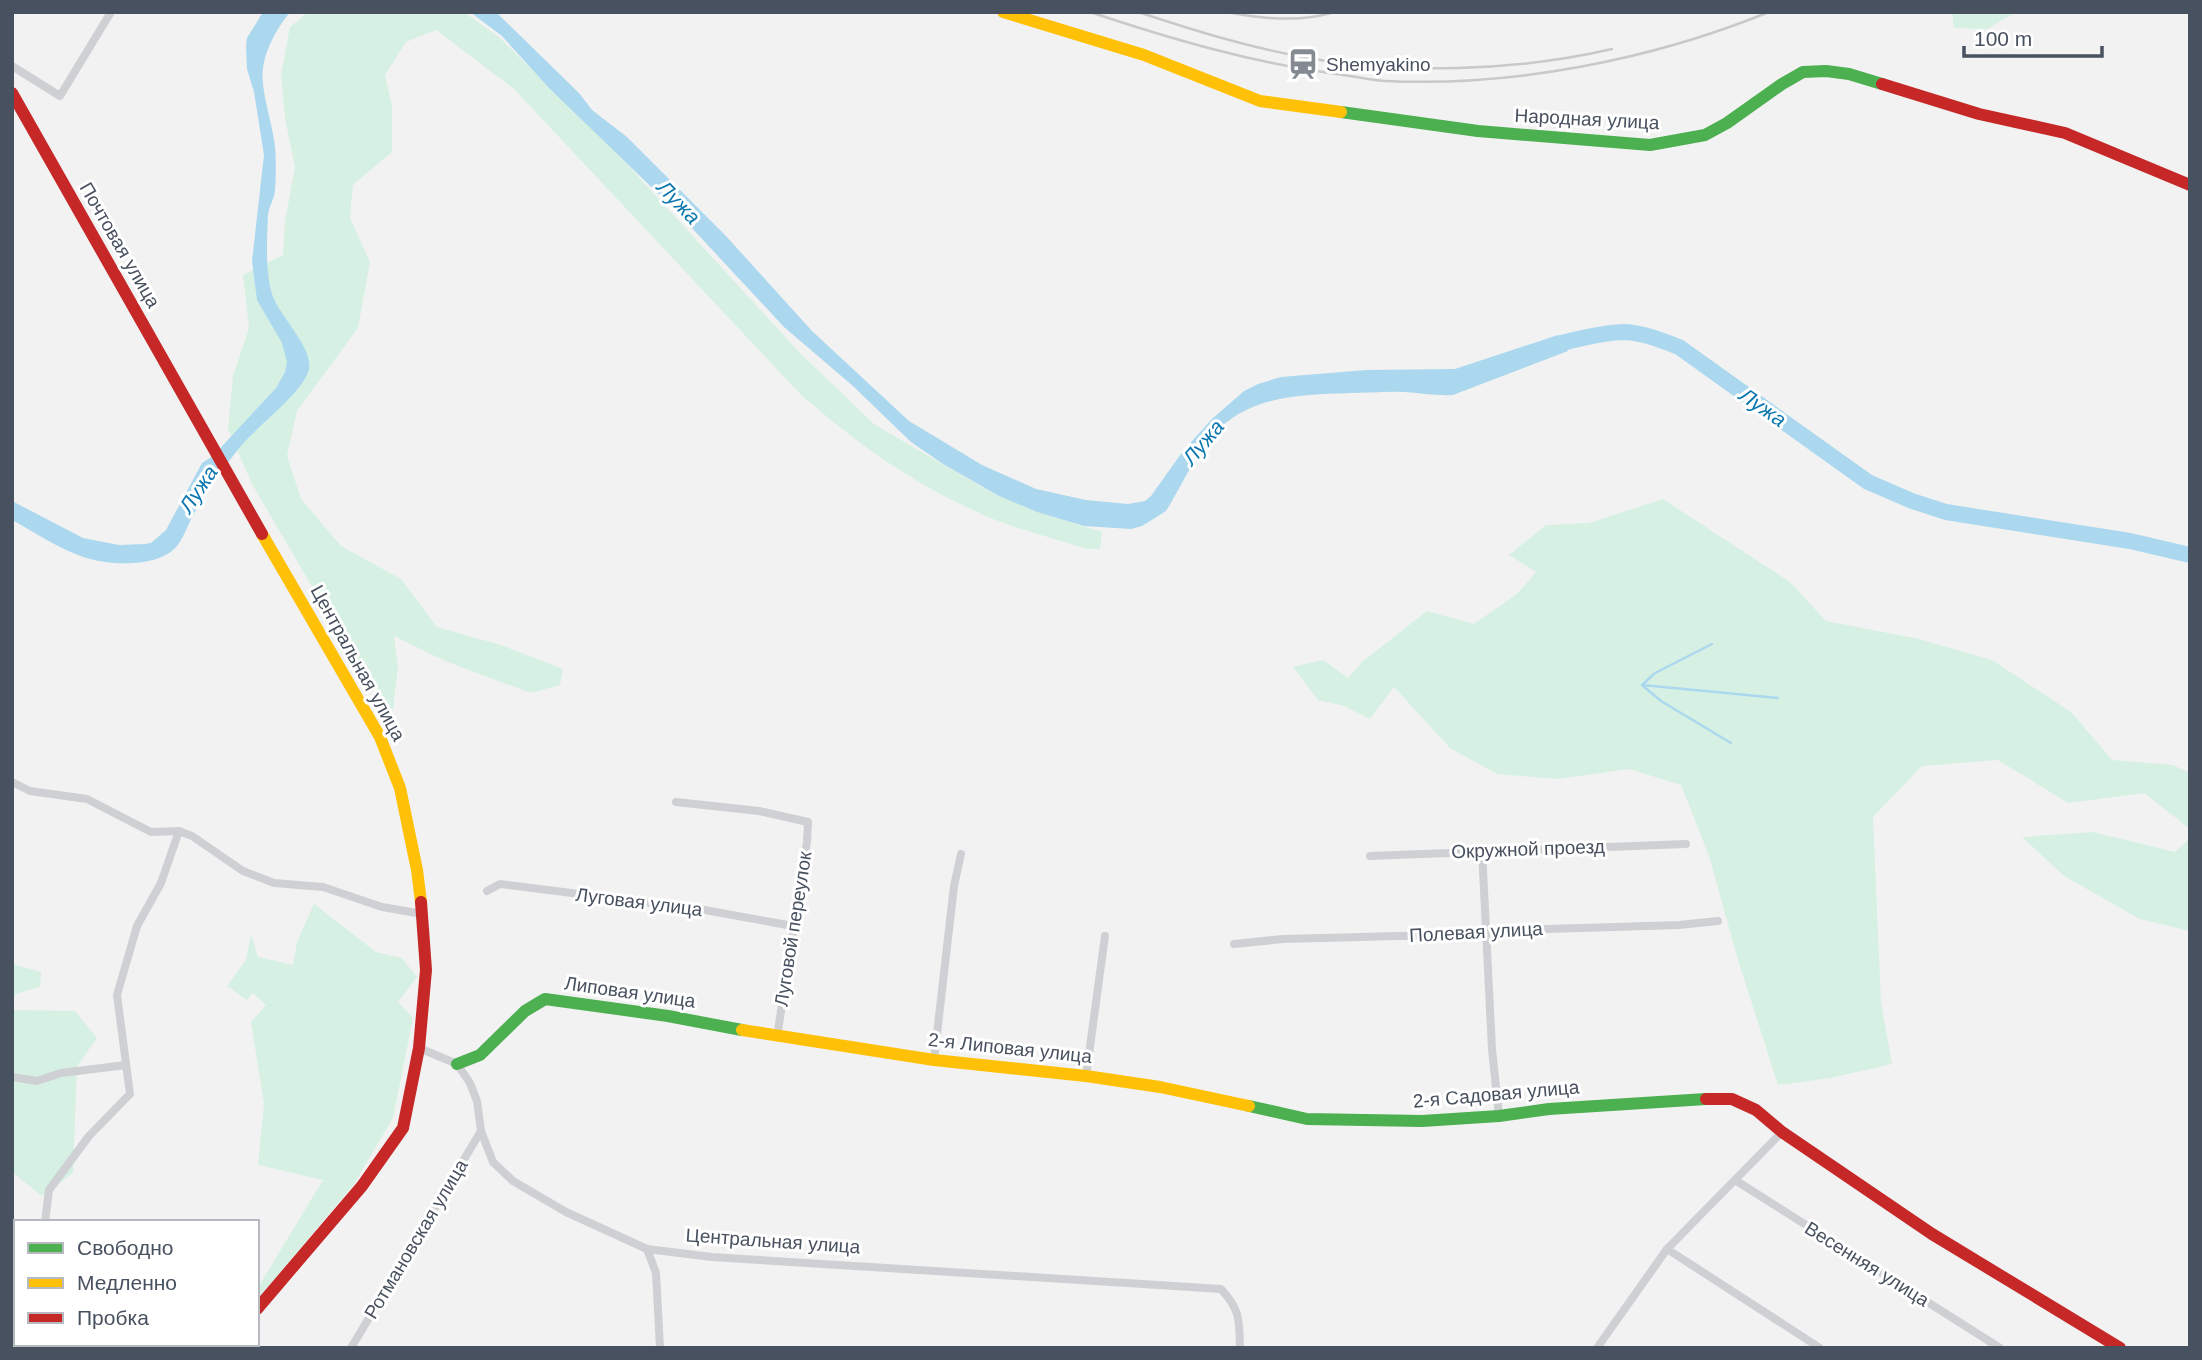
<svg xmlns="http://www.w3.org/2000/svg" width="2202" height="1360" viewBox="0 0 2202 1360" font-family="Arial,sans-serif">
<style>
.green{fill:#d6f1e4}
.water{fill:#abd8ee}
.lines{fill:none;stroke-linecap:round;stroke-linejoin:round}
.stream{stroke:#abd8ee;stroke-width:2.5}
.river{stroke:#abd8ee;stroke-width:16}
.street{stroke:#ced0d3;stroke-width:8}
.fast{stroke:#4caf50;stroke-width:12}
.slow{stroke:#ffc107;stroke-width:12}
.jam{stroke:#c62828;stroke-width:12}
.rail{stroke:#c8c9cc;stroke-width:2.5}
.labels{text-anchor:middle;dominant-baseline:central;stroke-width:6;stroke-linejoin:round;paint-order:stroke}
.poi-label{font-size:19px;fill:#48515f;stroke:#fff;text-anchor:start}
.street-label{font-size:19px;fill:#48515f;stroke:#fff}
.water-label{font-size:21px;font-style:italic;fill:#0b77af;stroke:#fff}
</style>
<rect width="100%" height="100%" fill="#f2f2f2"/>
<g class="green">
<path d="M308 12H464L499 37 623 160 800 353 874 424 980 486 999 496 1037 512 1102 532 1100 549H1086C1051 537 1007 527 975 511 909 481 857 443 802 396L514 89 436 30 406 42 385 75 392 106V152L353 185 350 218 370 262 358 328 297 411 287 456 301 499 341 546 401 579 437 627 501 645 563 669 560 685 531 693 445 661 394 636 398 665 393 711 365 677 252 484 228 429 233 376 249 328 243 275 283 255 285 221 295 167 285 118 281 75 290 27Z"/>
<polygon points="1952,12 2016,12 1987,29 1954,28"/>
<polygon points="1663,499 1790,582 1826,621 1919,639 1992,660 2071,712 2112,760 2173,765 2190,773 2190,829 2144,793 2068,803 1998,760 1922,766 1873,817 1881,1002 1892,1064 1831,1078 1778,1085 1738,960 1709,856 1681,785 1629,769 1558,779 1497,774 1450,748 1394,687 1370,719 1344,706 1318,700 1293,667 1323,660 1348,678 1362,662 1427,611 1474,624 1518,593 1536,572 1509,555 1546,525 1589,523"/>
<polygon points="2093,832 2175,852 2190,838 2190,931 2140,919 2064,876 2022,837"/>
<polygon points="314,904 376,952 402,958 417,977 398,1002 413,1018 393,1118 354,1184 257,1300 257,1289 323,1180 258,1165 264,1104 251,1022 266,1005 253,993 247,1000 227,986 246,960 251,934 258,957 293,965 297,942"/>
<polygon points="12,964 41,972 40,987 15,994 12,1009"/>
<polygon points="12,1010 75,1011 97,1038 77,1066 73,1173 42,1196 12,1172"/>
<polygon points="12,1277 16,1278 16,1344 36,1344 34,1348 12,1348"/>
</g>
<g class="water">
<path d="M263 12H290C278 27 265 49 263 69 260 90 273 124 275 147 276 160 276 176 275 189 275 198 269 206 268 215 267 240 265 270 272 294 279 316 313 347 309 369 305 391 255 428 240 447 222 469 206 493 192 517 187 527 184 537 177 546 158 569 104 566 78 555 55 546 34 532 12 520V501L83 538 119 545 145 544 151 543 166 530 202 463 213 456 276 388 285 372 287 362 282 343 257 300 252 261 264 155 254 92 247 69 246 46 247 38Z"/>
<path d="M470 12 498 14 579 93 592 110 627 137 726 236 812 331 909 421 982 465 1036 489 1086 500 1128 504 1145 501 1151 496 1183 451 1212 419 1244 391 1258 384 1281 377 1366 370 1455 369 1558 335 1568 351 1453 395C1436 396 1421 393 1404 392 1387 391 1368 393 1350 393 1299 395 1247 395 1211 437 1193 459 1181 487 1166 511L1142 526 1131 529 1084 526 1037 512 999 496 943 464 911 442 853 386 784 327 677 212 549 88 502 36Z"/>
</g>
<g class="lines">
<g class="stream">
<polyline points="1712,644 1655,673 1642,685 1778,698"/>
<polyline points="1642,685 1661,701 1731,743"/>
</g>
<path class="river" d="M1542 349C1563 342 1603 332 1625 332 1644 333 1661 340 1679 347L1868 482 1912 501 1946 512 2130 541 2190 555"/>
<g class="street">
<polyline points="12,66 60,96 111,12"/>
<polyline points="12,782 30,791 87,799 151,832 179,831 192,836 243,871 274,883 323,887 382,907 423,914"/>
<polyline points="676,802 759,811 808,822 807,842 777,1037"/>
<polyline points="1482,850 1492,1049 1499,1116"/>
<polyline points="1370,856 1686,844"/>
<polyline points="487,891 500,884 699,909 793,926"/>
<polyline points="1234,944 1283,939 1478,934 1485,931 1679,925 1718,921"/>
<path d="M419 1048 457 1064 470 1083 477 1101 481 1131 493 1162 513 1181 566 1212 647 1249 712 1257 1221 1289C1241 1311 1239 1320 1240 1348"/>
<polyline points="934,1060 954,886 961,854"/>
<polyline points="1086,1076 1105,936"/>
<polyline points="12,1077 37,1081 61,1073 126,1065"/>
<polyline points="1735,1180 2000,1348"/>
<polyline points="45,1222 49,1190 89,1136 130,1094 117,995 137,926 161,883 179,831"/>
<polyline points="647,1249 656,1273 660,1348"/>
<polyline points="1667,1249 1820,1348"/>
<polyline points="28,1348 29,1344"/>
<polyline points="351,1348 481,1131"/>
<polyline points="1597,1348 1667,1249 1782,1132"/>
</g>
<g class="fast">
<polyline points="1341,112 1478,131 1650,145 1705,135 1727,123 1782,84 1803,72 1826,71 1849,74 1882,84"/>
<polyline points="457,1064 480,1055 525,1011 545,999 668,1016 742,1030"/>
<polyline points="1249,1106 1307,1119 1422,1121 1499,1116 1549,1109 1706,1099"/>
</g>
<g class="slow">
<polyline points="1003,12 1144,55 1260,101 1341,112"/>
<polyline points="262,534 380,737 400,788 417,870 421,902"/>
<polyline points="742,1030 934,1060 1086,1076 1160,1087 1249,1106"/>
</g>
<g class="jam">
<polyline points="1882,84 1979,114 2065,133 2190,185"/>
<polyline points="12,93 262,534"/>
<polyline points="1706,1099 1732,1099 1756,1110 1782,1132 1932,1234 2120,1348"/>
<polyline points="257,1309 362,1186 403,1128 419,1048 426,970 421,902"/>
<polyline points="226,1348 229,1344"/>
</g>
<g class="rail">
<path d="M1090 12C1171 39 1253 63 1337 74 1353 76 1369 80 1385 81 1512 87 1651 60 1769 12"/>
<path d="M1138 12C1193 30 1247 47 1303 57 1398 75 1518 71 1612 49"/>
<path d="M1227 12C1262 19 1300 23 1334 12"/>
</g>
</g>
<defs>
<symbol id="station-bare" viewBox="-9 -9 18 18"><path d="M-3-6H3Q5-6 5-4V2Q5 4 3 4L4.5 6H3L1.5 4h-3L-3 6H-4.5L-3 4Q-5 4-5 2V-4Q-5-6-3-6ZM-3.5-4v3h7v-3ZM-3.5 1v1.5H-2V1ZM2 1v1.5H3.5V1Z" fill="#848992" stroke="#fff" stroke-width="2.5" paint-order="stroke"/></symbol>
</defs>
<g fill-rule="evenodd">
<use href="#station-bare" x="1281" y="42" width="44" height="44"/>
</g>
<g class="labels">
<g class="poi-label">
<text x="1326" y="64">Shemyakino</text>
</g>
<g class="street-label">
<text transform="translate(1587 119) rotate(3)">Народная улица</text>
<text transform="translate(120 245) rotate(60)">Почтовая улица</text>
<text transform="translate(358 663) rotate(61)">Центральная улица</text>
<text transform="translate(1528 849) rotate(-2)">Окружной проезд</text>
<text transform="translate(639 902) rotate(7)">Луговая улица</text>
<text transform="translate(793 929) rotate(-81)">Луговой переулок</text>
<text transform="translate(1476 932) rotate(-3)">Полевая улица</text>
<text transform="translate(630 992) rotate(8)">Липовая улица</text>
<text transform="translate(1010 1048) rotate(6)">2-я Липовая улица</text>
<text transform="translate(1496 1094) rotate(-5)">2-я Садовая улица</text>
<text transform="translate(416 1239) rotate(-59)">Ротмановская улица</text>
<text transform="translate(773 1241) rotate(4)">Центральная улица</text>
<text transform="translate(1867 1264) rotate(32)">Весенняя улица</text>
</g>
<g class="water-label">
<text transform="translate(679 202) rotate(46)">Лужа</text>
<text transform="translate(1763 407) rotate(35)">Лужа</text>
<text transform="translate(1203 442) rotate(-50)">Лужа</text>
<text transform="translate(198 489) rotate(-56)">Лужа</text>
</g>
</g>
<rect width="2202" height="1360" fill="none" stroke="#48515f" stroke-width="28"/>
<rect x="14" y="1220" width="245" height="126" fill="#ffffff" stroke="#b6b9bf" stroke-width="2"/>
<rect x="28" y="1243" width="35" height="10" fill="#4caf50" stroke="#b6b9bf" stroke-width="2"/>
<text x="77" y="1255" font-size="21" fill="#48515f">Свободно</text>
<rect x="28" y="1278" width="35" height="10" fill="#ffc107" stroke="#b6b9bf" stroke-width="2"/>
<text x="77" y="1290" font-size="21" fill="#48515f">Медленно</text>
<rect x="28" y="1313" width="35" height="10" fill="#c62828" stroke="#b6b9bf" stroke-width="2"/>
<text x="77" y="1325" font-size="21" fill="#48515f">Пробка</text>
<path d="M1964 46v10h138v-10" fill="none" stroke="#48515f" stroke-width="3.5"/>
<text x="1974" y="46" font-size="21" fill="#48515f" stroke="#ffffff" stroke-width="5" paint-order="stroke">100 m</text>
</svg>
